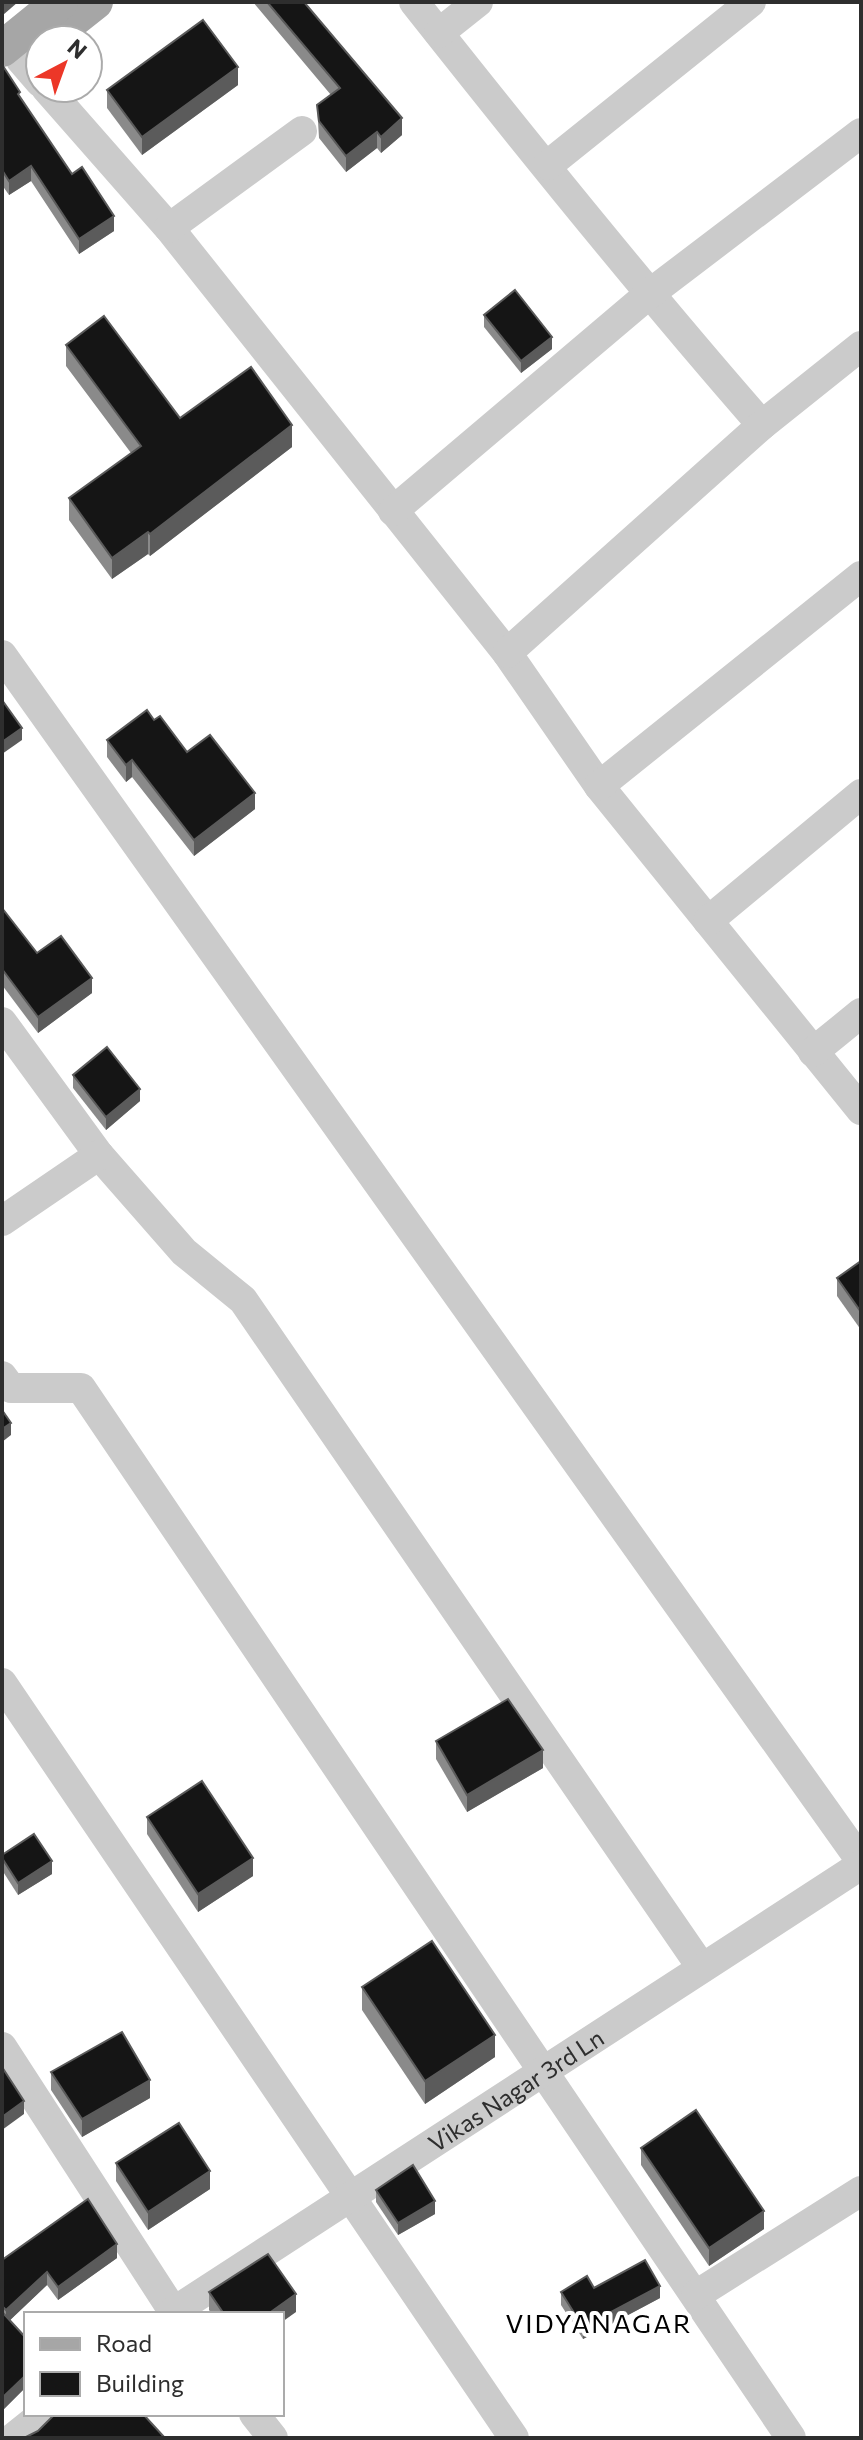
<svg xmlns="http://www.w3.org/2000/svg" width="863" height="2440" viewBox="0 0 863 2440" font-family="Commissioner,sans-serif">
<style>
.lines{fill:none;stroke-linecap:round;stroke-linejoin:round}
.minor{stroke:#cbcbcb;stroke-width:30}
.major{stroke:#a6a6a6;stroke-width:36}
.wall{fill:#8a8a8a}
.shaded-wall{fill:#5b5b5b}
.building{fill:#151515;stroke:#5b5b5b;stroke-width:2}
.labels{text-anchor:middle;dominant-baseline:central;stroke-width:8;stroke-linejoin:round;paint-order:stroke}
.street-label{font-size:24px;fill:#2e2e2e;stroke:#fff}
.neighbourhood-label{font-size:26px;letter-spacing:2px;fill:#000;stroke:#fff}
</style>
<rect width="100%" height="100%" fill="#fff"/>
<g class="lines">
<g class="minor">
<path d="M414 2C527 145 642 288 762 425"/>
<polyline points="439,33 478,2"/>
<polyline points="21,60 40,82"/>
<polyline points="46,88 169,228 507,653 599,786 861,1110"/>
<polyline points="548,165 751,2"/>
<polyline points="169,228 302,131"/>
<polyline points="393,511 648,295 861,133"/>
<polyline points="507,653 762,425 861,346"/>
<polyline points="2,655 861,1861"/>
<polyline points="599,786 861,576"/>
<polyline points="708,921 861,794"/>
<polyline points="2,1022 99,1155 184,1252 243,1300 702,1968"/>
<polyline points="813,1052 861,1013"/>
<polyline points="2,1221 99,1155"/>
<polyline points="2,1376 11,1388 81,1388 791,2438"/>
<polyline points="2,1683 514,2438"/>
<polyline points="2,2047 175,2314"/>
<polyline points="696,2295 861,2191"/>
<path id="s1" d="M170 2314 861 1865"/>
<polyline points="254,2414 273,2438"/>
<polyline points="13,2438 43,2414"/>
</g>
<g class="major">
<polyline points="47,40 95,2"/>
<polyline points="2,49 60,2"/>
</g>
</g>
<g class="wall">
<polygon points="253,2 304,2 402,135 381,153 377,148 346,172 319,138 317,105 331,95"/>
<polygon points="2,67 20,98 72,174 114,231 79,254 31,181 9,195 2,185"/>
<polygon points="238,85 142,155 107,108 107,90"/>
<polygon points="484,315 552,349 521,373 484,327"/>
<polygon points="66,345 180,418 292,447 150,556 148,554 112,579 69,520 69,498 131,453 66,366"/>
<polygon points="154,720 187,752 255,809 194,856 132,777 126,782 107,757 107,740"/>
<polygon points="2,908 37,953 92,993 38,1033 2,985"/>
<polygon points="73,1075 140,1101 106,1130 73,1088"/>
<polygon points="861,1261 861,1330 837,1296 837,1278"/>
<polygon points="436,1741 543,1768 467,1812 436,1759"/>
<polygon points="147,1817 253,1876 198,1912 147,1834"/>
<polygon points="2,1855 52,1874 18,1895 2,1870"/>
<polygon points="362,1987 495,2057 425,2104 362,2010"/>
<polygon points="51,2072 150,2098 82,2137 51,2090"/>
<polygon points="641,2148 764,2229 709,2266 641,2165"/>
<polygon points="116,2163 210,2189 148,2230 116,2181"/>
<polygon points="376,2190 435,2214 398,2235 376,2202"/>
<polygon points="117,2258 58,2300 47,2285 10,2320 26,2338 26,2387 2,2411 2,2260"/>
<polygon points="594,2288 660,2298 583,2339 561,2305 561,2292"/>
<polygon points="209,2292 296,2312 282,2314 212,2314 209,2310"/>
</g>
<g class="shaded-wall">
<polygon points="4,2 18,2 3,15"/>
<polygon points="238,67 238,85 142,155 142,137"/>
<polygon points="402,118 402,135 381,153 381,137"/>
<polygon points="377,132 377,148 346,172 346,156"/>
<polygon points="31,166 31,181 9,195 9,181"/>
<polygon points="114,216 114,231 79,254 79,239"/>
<polygon points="552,337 552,349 521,373 521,361"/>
<polygon points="292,425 292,447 150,556 150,534"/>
<polygon points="148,532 148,554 112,579 112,558"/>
<polygon points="22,728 22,740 2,754 2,742"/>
<polygon points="132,760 132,777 126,782 126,765"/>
<polygon points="255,793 255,809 194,856 194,840"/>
<polygon points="92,978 92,993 38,1033 38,1017"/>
<polygon points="140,1089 140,1101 106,1130 106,1117"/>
<polygon points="11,1423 11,1435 2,1442 2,1429"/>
<polygon points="543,1750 543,1768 467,1812 467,1795"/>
<polygon points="253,1858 253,1876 198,1912 198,1894"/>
<polygon points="52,1861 52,1874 18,1895 18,1883"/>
<polygon points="495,2035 495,2057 425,2104 425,2081"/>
<polygon points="150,2080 150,2098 82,2137 82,2119"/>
<polygon points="24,2101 24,2114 2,2130 2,2117"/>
<polygon points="210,2171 210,2189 148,2230 148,2212"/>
<polygon points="435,2201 435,2214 398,2235 398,2223"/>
<polygon points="764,2211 764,2229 709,2266 709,2248"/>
<polygon points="117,2244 117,2258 58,2300 58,2287"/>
<polygon points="47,2272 47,2285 6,2324 6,2310"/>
<polygon points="660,2286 660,2298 583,2339 583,2327"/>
<polygon points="296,2294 296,2312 282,2322 282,2314 268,2314"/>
<polygon points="26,2375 26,2387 2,2411 2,2398"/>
</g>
<g class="building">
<polygon points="267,2 304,2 402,118 381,137 377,132 346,156 319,121 317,105 340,88"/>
<polygon points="203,20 238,67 142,137 107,90"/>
<polygon points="3,66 20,92 18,94 72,174 82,167 114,216 79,239 31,166 9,181 2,170"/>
<polygon points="515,290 552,337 521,361 484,315"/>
<polygon points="104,316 180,418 251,367 292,425 150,534 148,532 112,558 69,498 141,446 66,345"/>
<polygon points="2,700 22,728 2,742"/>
<polygon points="147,710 154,720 160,716 187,752 210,735 255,793 194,840 132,760 126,765 107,740"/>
<polygon points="2,908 37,953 61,936 92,978 38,1017 2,969"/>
<polygon points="107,1047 140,1089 106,1117 73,1075"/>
<polygon points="861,1261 861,1312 837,1278"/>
<polygon points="2,1410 11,1423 2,1429"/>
<polygon points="508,1699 543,1750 467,1795 436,1741"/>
<polygon points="202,1781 253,1858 198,1894 147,1817"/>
<polygon points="34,1834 52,1861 18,1883 2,1858 2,1855"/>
<polygon points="432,1941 495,2035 425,2081 362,1987"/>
<polygon points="122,2032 150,2080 82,2119 51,2072"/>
<polygon points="2,2067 24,2101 2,2117"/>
<polygon points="696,2110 764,2211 709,2248 641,2148"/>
<polygon points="179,2123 210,2171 148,2212 116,2163"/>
<polygon points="413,2165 435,2201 398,2223 376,2190"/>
<polygon points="88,2199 117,2244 58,2287 47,2272 6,2310 2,2306 2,2260"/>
<polygon points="268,2254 296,2294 268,2314 224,2314 209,2292"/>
<polygon points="645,2260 660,2286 583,2327 561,2292 587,2276 594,2288"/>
<polygon points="4,2314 26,2338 26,2375 2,2398 2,2316"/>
<polygon points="55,2414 143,2414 165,2438 24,2438 38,2431"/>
</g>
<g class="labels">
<g class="street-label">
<text stroke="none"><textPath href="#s1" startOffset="412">Vikas Nagar 3rd Ln</textPath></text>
</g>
<g class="neighbourhood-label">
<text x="599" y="2322">VIDYANAGAR</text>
</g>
</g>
<rect width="863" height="2440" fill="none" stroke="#2e2e2e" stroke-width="8"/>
<rect x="24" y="2312" width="260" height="104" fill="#ffffff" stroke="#ababab" stroke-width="2"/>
<rect x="40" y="2338" width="40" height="12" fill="#a6a6a6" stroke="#ababab" stroke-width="2"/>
<text x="96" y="2352" font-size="24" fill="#2e2e2e">Road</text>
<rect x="40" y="2372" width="40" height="24" fill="#151515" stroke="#ababab" stroke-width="2"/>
<text x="96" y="2392" font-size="24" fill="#2e2e2e">Building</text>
<g transform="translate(64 64) rotate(41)"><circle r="38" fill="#ffffff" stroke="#ababab" stroke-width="2"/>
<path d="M0-6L14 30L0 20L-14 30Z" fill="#ec3728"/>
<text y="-12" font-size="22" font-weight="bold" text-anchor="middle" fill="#2e2e2e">N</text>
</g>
</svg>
